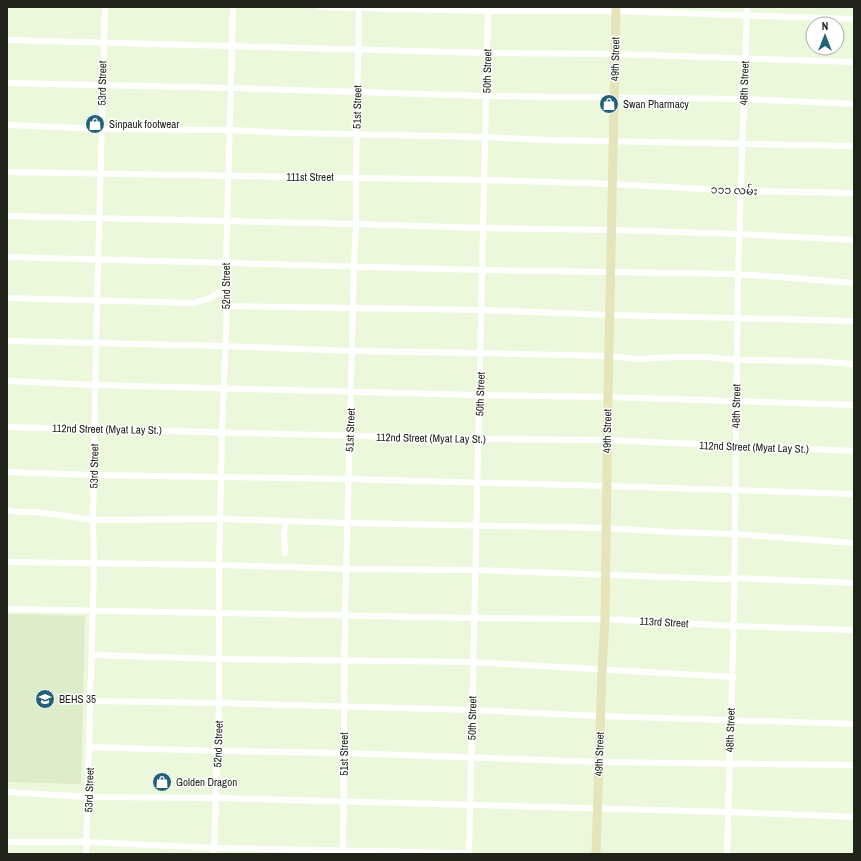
<svg xmlns="http://www.w3.org/2000/svg" width="861" height="861" viewBox="0 0 861 861" font-family="'Archivo Narrow','Noto Sans Myanmar',sans-serif">
<style>
.built{fill:#ddecc9}
.lines{fill:none;stroke-linecap:round;stroke-linejoin:round}
.minor{stroke:#fff;stroke-width:6}
.secondary{stroke:#e6e4ba;stroke-width:9}
.labels{text-anchor:middle;dominant-baseline:central;stroke-width:3;stroke-linejoin:round;paint-order:stroke}
.street-label{font-size:11px;fill:#20241a;stroke:#fff}
.poi-label{font-size:11px;fill:#20241a;stroke:#fff;text-anchor:start}
</style>
<rect width="100%" height="100%" fill="#ecf8dc"/>
<polygon class="built" points="7,614 85,616 81,784 7,782"/>
<g class="lines">
<g class="minor">
<polyline points="319,7 488,11 616,11 854,19"/>
<polyline points="7,40 487,53 616,54 854,62"/>
<polyline points="7,83 230,88 486,96 744,99 854,104"/>
<polyline points="7,125 101,129 229,130 293,133 485,137 547,140 854,146"/>
<polyline points="7,172 484,180 613,184 741,191 854,193"/>
<polyline points="7,216 356,224 482,228 612,230 739,234 854,240"/>
<polyline points="7,257 482,270 738,274 854,283"/>
<polyline points="7,298 193,303 210,298 226,289"/>
<polyline points="227,306 481,310 610,315 854,321"/>
<polyline points="7,341 225,346 352,351 481,353 609,356 638,359 678,357 706,357 737,360 813,361 854,364"/>
<polyline points="7,381 95,385 480,395 608,397 854,405"/>
<polyline points="7,427 478,439 607,440 854,451"/>
<polyline points="7,472 94,475 349,479 606,486 854,494"/>
<polyline points="7,510 18,512 38,512 93,520 220,519 349,523 606,528 670,532 735,534 854,543"/>
<polyline points="285,553 284,535 286,521"/>
<polyline points="7,562 219,565 347,569 475,570 721,579 734,578 854,583"/>
<polyline points="7,609 474,618 605,619 734,626 854,630"/>
<polyline points="92,655 220,659 473,662 733,677"/>
<polyline points="91,701 219,703 472,710 600,716 854,724"/>
<polyline points="90,747 217,751 344,753 599,762 854,765"/>
<polyline points="7,792 89,797 216,798 729,812 854,817"/>
<polyline points="7,842 87,842 214,848 469,853"/>
<polyline points="86,854 94,564 93,520 96,342 105,7"/>
<polyline points="214,854 219,703 219,565 222,432 227,306 226,263 233,7"/>
<polyline points="343,854 345,615 354,266 356,224 356,177 359,7"/>
<polyline points="469,854 488,7"/>
<polyline points="727,854 734,613 738,274 747,7"/>
</g>
<polyline class="secondary" points="596,854 602,670 605,619 608,397 616,7"/>
</g>
<defs>
<symbol id="shop-disc" viewBox="-11 -11 22 22"><circle r="9.5" fill="#226177" stroke="#fff"/><path d="M-5-2.5h2.3a2.7 3.5 0 0 1 5.4 0H5L5.5 6h-11ZM-1.5-2.5h3a1.5 2.3 0 0 0-3 0Z" fill="#fff"/></symbol>
<symbol id="school-disc" viewBox="-11 -11 22 22"><circle r="9.5" fill="#226177" stroke="#fff"/><path d="M0-5L7-2L0 1L-7-2ZM-4 1L0 2.5L4 1V4Q0 6-4 4Z" fill="#fff"/></symbol>
</defs>
<g fill-rule="evenodd">
<use href="#shop-disc" x="598" y="93" width="22" height="22"/>
<use href="#shop-disc" x="84" y="113" width="22" height="22"/>
<use href="#school-disc" x="34" y="688" width="22" height="22"/>
<use href="#shop-disc" x="151" y="771" width="22" height="22"/>
</g>
<g class="labels">
<g class="street-label">
<text transform="translate(615 59) rotate(-89)">49th Street</text>
<text transform="translate(487 71) rotate(-89)">50th Street</text>
<text transform="translate(102 83) rotate(-89)">53rd Street</text>
<text transform="translate(744 83) rotate(-88)">48th Street</text>
<text transform="translate(357 107) rotate(-89)">51st Street</text>
<text x="310" y="177">111st Street</text>
<text transform="translate(734 190) rotate(2)">၁၁၁ လမ်း</text>
<text transform="translate(226 286) rotate(-90)">52nd Street</text>
<text transform="translate(480 394) rotate(-88)">50th Street</text>
<text transform="translate(736 406) rotate(-89)">48th Street</text>
<text transform="translate(107 429) rotate(1)">112nd Street (Myat Lay St.)</text>
<text transform="translate(350 430) rotate(-88)">51st Street</text>
<text transform="translate(607 431) rotate(-89)">49th Street</text>
<text transform="translate(431 438) rotate(1)">112nd Street (Myat Lay St.)</text>
<text transform="translate(754 447) rotate(2)">112nd Street (Myat Lay St.)</text>
<text transform="translate(94 466) rotate(-89)">53rd Street</text>
<text transform="translate(664 622) rotate(3)">113rd Street</text>
<text transform="translate(472 718) rotate(-89)">50th Street</text>
<text transform="translate(730 730) rotate(-88)">48th Street</text>
<text transform="translate(218 744) rotate(-88)">52nd Street</text>
<text transform="translate(344 754) rotate(-90)">51st Street</text>
<text transform="translate(599 754) rotate(-88)">49th Street</text>
<text transform="translate(89 790) rotate(-88)">53rd Street</text>
</g>
<g class="poi-label">
<text x="623" y="104">Swan Pharmacy</text>
<text x="109" y="124">Sinpauk footwear</text>
<text x="59" y="699">BEHS 35</text>
<text x="176" y="782">Golden Dragon</text>
</g>
</g>
<rect width="861" height="861" fill="none" stroke="#20241a" stroke-width="16"/>
<g transform="translate(825 36)"><circle r="19" fill="#ffffff" stroke="#a6a7a3"/>
<path d="M0-3L7 15L0 10L-7 15Z" fill="#226177"/>
<text y="-6" font-size="11" font-weight="bold" text-anchor="middle" fill="#20241a">N</text>
</g>
</svg>
